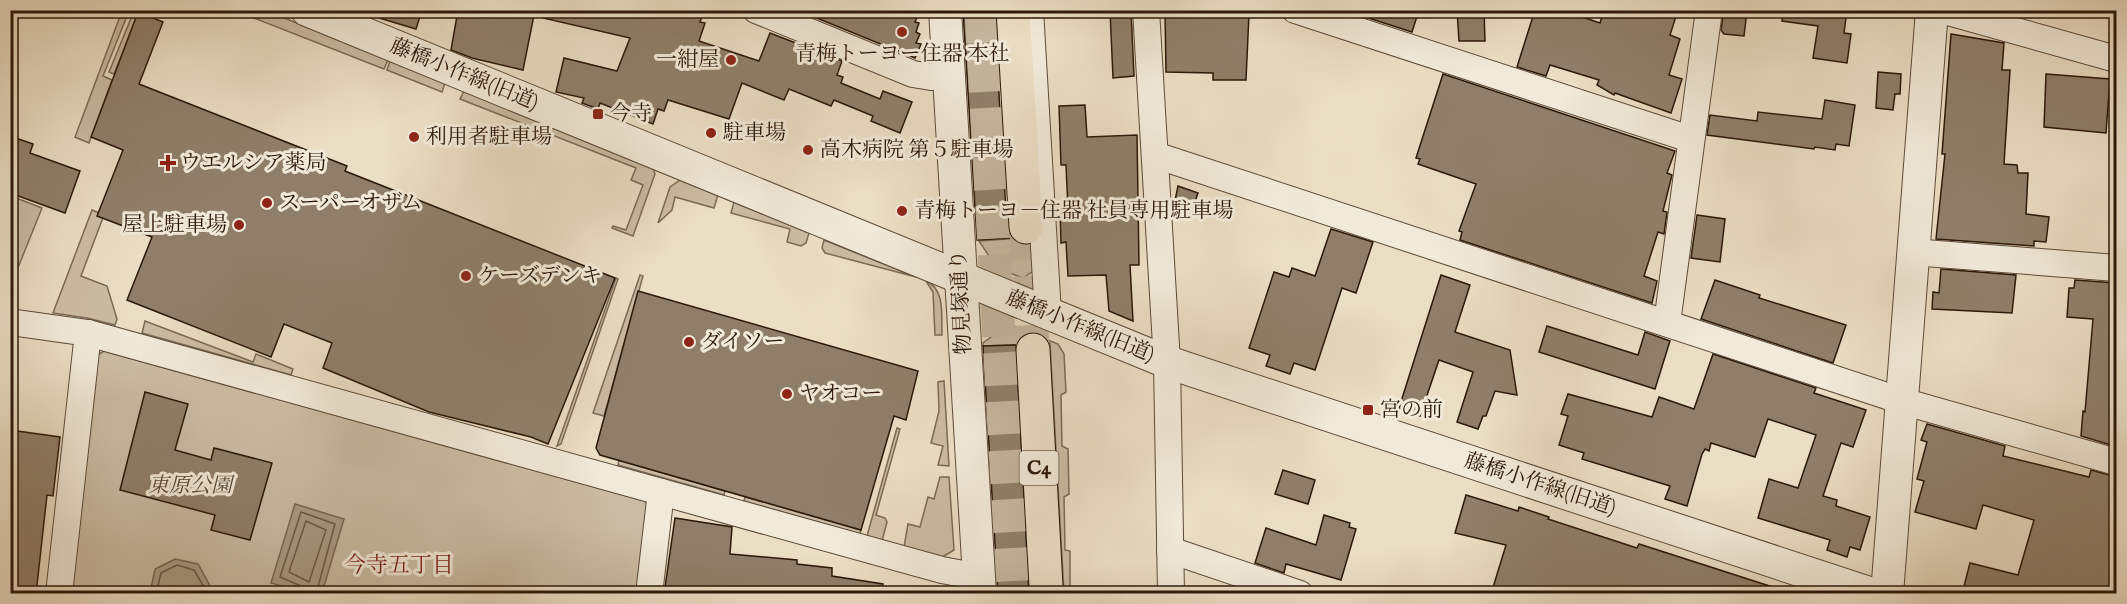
<svg xmlns="http://www.w3.org/2000/svg" width="2127" height="604" viewBox="0 0 2127 604" font-family="'IM FELL English','Noto Serif JP',serif">
<style>
.green{fill:#cabca4;stroke:#7b6a56;stroke-width:1.5}
.water{fill:#a99b84;stroke:#776753;stroke-width:1.5}
.lines{fill:none;stroke-linecap:round;stroke-linejoin:round}
.shore{stroke:#6a5a46;stroke-width:1.5}
.building{fill:#8f7f6a;stroke:#2c1809;stroke-width:1.5}
.motorway-tunnel{stroke:#c4b69f;stroke-width:33;stroke-dasharray:33 16;stroke-linecap:butt}
.minor-casing{stroke:#5c4a38;stroke-width:28}
.tertiary-casing{stroke:#5c4a38;stroke-width:34}
.motorway-casing{stroke:#2c1809;stroke-width:35}
.minor{stroke:#f1ead9;stroke-width:26}
.tertiary{stroke:#f1ead9;stroke-width:32}
.motorway{stroke:#eadec4;stroke-width:33}
.poi-dot{fill:#8f2418;stroke:#f1ead9;stroke-width:2}
.labels{text-anchor:middle;dominant-baseline:central;stroke-width:6;stroke-linejoin:round;paint-order:stroke}
.shield{fill:#f1ead9;stroke:#675747;stroke-width:1.5}
.shield-label{font-size:20px;font-weight:bold;fill:#2c1809}
.poi-label{font-size:21px;fill:#2c1809;stroke:#f1ead9;text-anchor:start}
.street-label{font-size:21px;fill:#2c1809;stroke:#f1ead9}
.park-label{font-size:21px;font-style:italic;fill:#5b4938;stroke:#f1ead9}
.neighbourhood-label{font-size:22px;fill:#7a1f14;stroke:#f1ead9}
</style>
<rect width="100%" height="100%" fill="#eadec4"/>
<filter id="stains"><feTurbulence type="fractalNoise" baseFrequency=".00333" numOctaves="4"/><feColorMatrix values="0 0 0 0 .2 0 0 0 0 .09 0 0 0 0 .02 0 0 0 .5 -.17"/></filter>
<radialGradient id="worn" r=".72"><stop offset=".6" stop-color="#630" stop-opacity="0"/><stop offset="1" stop-color="#630" stop-opacity=".3"/></radialGradient>
<g class="green">
<polygon points="122,11 129,11 103,76 112,80 89,143 75,137"/>
<polygon points="134,11 139,11 114,74 109,72"/>
<polygon points="236,11 267,11 388,60 384,69"/>
<polygon points="390,61 445,83 442,92 387,70"/>
<polygon points="464,91 653,168 655,174 633,236 612,228 613,226 626,230 643,185 631,180 636,168 460,99"/>
<polygon points="680,180 718,195 714,208 675,197 672,210 658,223 670,187"/>
<polygon points="11,196 42,208 11,285 10,196"/>
<polygon points="734,202 809,233 806,243 801,246 787,242 790,229 731,213"/>
<polygon points="92,210 104,215 81,276 107,286 117,319 115,325 87,318 53,313"/>
<polygon points="1034,237 1036,269 1023,278 997,268 979,241"/>
<polygon points="824,240 916,277 825,253 822,248"/>
<polygon points="640,275 643,276 604,416 593,413"/>
<polygon points="616,278 618,279 561,444 557,446"/>
<path d="M926 281C946 289 941 318 942 335H935L933 292Z"/>
<polygon points="145,321 253,362 256,354 293,369 291,375 142,333"/>
<polygon points="1009,324 1058,344 1064,354 1066,392 1061,395 1062,446 1068,449 1069,494 1064,497 1065,550 1070,551 1070,593 1064,593 1050,343 983,346 983,343"/>
<polygon points="104,351 645,501 650,509 640,593 69,594 96,356"/>
<polygon points="944,381 949,466 938,465 943,446 931,443 939,411 938,382"/>
<polygon points="897,428 900,429 876,515 885,518 887,522 882,541 867,536"/>
<polygon points="619,460 725,491 724,495 618,465"/>
<polygon points="940,477 949,477 954,550 941,558 904,547 908,524 920,527 928,497 934,499"/>
<polygon points="745,497 861,530 860,534 744,501"/>
</g>
<g class="water">
<polygon points="295,504 344,519 322,593 306,593 271,583"/>
<polygon points="175,559 198,564 214,593 150,593 155,569"/>
</g>
<g class="lines">
<g class="shore">
<polygon points="306,521 326,530 309,582 289,572"/>
<polyline points="156,594 161,573 177,565 194,570 208,594"/>
<polyline points="303,594 301,586 280,577 301,512 335,524 316,594"/>
</g>
</g>
<g class="building">
<polygon points="369,10 422,10 416,29 369,15"/>
<polygon points="458,10 535,10 523,70 472,58 451,50"/>
<polygon points="544,10 704,10 700,22 705,23 699,41 759,61 770,33 842,61 837,75 843,77 841,83 880,99 883,91 912,102 900,133 871,121 873,116 834,100 831,106 789,89 784,100 742,83 729,119 668,100 664,111 658,109 653,124 600,103 598,109 582,103 584,98 556,92 564,58 617,71 630,38 543,18"/>
<polygon points="797,10 920,10 915,22 919,23 916,32 920,34 916,43 921,44 915,58"/>
<polygon points="963,10 994,10 1007,228 1011,238 977,240"/>
<polygon points="1110,10 1131,10 1134,76 1113,78"/>
<polygon points="1357,10 1419,10 1412,32 1356,14"/>
<polygon points="1457,10 1484,10 1485,41 1459,41"/>
<polygon points="1535,10 1562,10 1600,23 1604,10 1678,10 1670,35 1680,39 1669,75 1682,79 1671,113 1615,93 1614,95 1597,85 1599,80 1550,65 1546,76 1517,67"/>
<polygon points="1724,10 1747,10 1744,36 1724,34 1721,30"/>
<polygon points="1783,10 1847,10 1844,33 1851,34 1847,63 1813,58 1818,26 1782,21"/>
<polygon points="138,12 163,22 139,84 347,166 345,171 615,278 548,444 531,437 429,412 323,368 332,343 284,324 271,357 127,300 152,237 97,216 123,150 91,137"/>
<polygon points="1165,12 1249,14 1246,80 1213,80 1213,73 1166,72"/>
<polygon points="1951,34 2004,43 2002,70 2010,70 2004,164 2017,165 2018,173 2028,173 2026,214 2049,217 2046,242 2034,241 2034,246 1936,239 1945,154 1942,154"/>
<polygon points="1878,72 1901,74 1900,94 1895,94 1893,110 1876,108"/>
<polygon points="1443,74 1675,151 1667,173 1672,175 1663,211 1667,212 1664,234 1658,232 1644,276 1657,281 1652,303 1460,240 1462,232 1459,231 1476,184 1418,164 1420,159 1416,158"/>
<polygon points="2046,74 2110,79 2106,133 2044,127"/>
<polygon points="1825,100 1855,105 1849,146 1836,144 1835,150 1815,147 1814,149 1707,135 1710,115 1757,121 1758,112 1822,119"/>
<polygon points="1085,105 1087,137 1137,135 1139,265 1130,265 1133,321 1109,311 1106,275 1068,276 1066,242 1061,243 1060,210 1068,209 1066,165 1061,165 1059,106"/>
<polygon points="10,136 33,144 30,153 80,171 65,213 10,193"/>
<polygon points="1178,186 1198,193 1190,216 1173,210"/>
<polygon points="1697,215 1725,219 1720,262 1691,258"/>
<polygon points="1331,229 1373,242 1356,293 1342,288 1315,370 1294,363 1290,374 1266,366 1270,355 1249,348 1274,272 1289,277 1292,268 1315,276"/>
<polygon points="1941,269 2016,275 2012,313 1932,309 1933,292 1939,293"/>
<polygon points="1441,275 1470,285 1455,332 1510,350 1517,395 1495,391 1486,416 1483,416 1478,429 1457,422 1473,372 1439,360 1420,416 1399,408"/>
<polygon points="1715,280 1760,295 1759,298 1846,325 1833,363 1701,319"/>
<polygon points="2075,280 2116,283 2113,366 2116,366 2112,412 2116,413 2116,433 2114,446 2081,436 2083,411 2085,412 2093,319 2067,317 2069,288 2074,288"/>
<polygon points="638,291 918,371 906,420 894,416 861,530 600,455 596,448"/>
<polygon points="1547,326 1638,355 1645,332 1670,341 1655,389 1539,352"/>
<polygon points="1016,345 1029,594 998,594 983,346"/>
<polygon points="1713,354 1816,388 1814,393 1866,410 1853,447 1841,443 1823,496 1837,500 1836,506 1870,517 1860,550 1850,547 1847,557 1827,550 1830,540 1758,518 1769,479 1798,488 1816,435 1768,419 1755,457 1711,443 1709,451 1705,449 1702,454 1687,506 1665,499 1670,486 1582,459 1584,453 1559,445 1568,416 1561,414 1568,394 1652,417 1659,397 1694,409"/>
<polygon points="145,392 188,404 175,450 211,460 214,448 272,463 250,540 211,530 215,515 120,490"/>
<polygon points="1927,424 2005,446 2003,456 2089,477 2091,470 2116,477 2116,594 1962,594 1970,563 2018,575 2034,520 1983,505 1976,529 1915,512 1924,481 1917,479 1927,442 1921,440"/>
<polygon points="10,430 60,437 53,496 47,495 36,594 10,594"/>
<polygon points="1283,470 1315,480 1308,504 1275,494"/>
<polygon points="1466,495 1518,511 1519,507 1549,517 1548,519 1637,548 1639,544 1782,590 1782,594 1491,594 1506,545 1455,533"/>
<polygon points="1324,515 1350,523 1349,527 1356,529 1341,580 1286,564 1284,573 1255,563 1266,528 1316,545"/>
<polygon points="675,518 732,527 730,554 797,560 797,564 832,568 832,576 883,584 882,594 664,594"/>
</g>
<g class="lines">
<g class="motorway-tunnel">
<polyline points="981,10 1013,594"/>
<polyline points="1026,227 1033,350"/>
</g>
<defs>
<g id="minor">
<polyline points="756,10 913,74 931,77 949,75"/>
<polyline points="1030,10 1048,314"/>
<polyline points="1146,10 1167,362 1171,594"/>
<polyline points="1295,10 1690,139"/>
<polyline points="1941,10 2116,59"/>
<polyline points="1155,155 1902,401 2116,462"/>
<polyline points="1912,252 2116,268"/>
<polyline points="10,322 88,333 942,570 979,577"/>
<polyline points="1667,323 1709,10"/>
<polyline points="1170,550 1300,594"/>
<polyline points="59,594 88,333"/>
<polyline points="649,594 661,492"/>
</g>
<g id="tertiary">
<polyline points="307,10 1167,362 1872,594"/>
<polyline points="945,10 980,594"/>
<polyline points="1887,594 1932,10"/>
</g>
<g id="motorway">
<polyline points="1013,10 1026,227"/>
<polyline points="1033,350 1046,586"/>
</g>
</defs>
<use href="#minor" class="minor-casing"/>
<use href="#tertiary" class="tertiary-casing"/>
<use href="#motorway" class="motorway-casing"/>
<use href="#minor" class="minor"/>
<use href="#tertiary" class="tertiary"/>
<use href="#motorway" class="motorway"/>
</g>
<g class="poi-dot">
<circle cx="902" cy="32" r="6"/>
<circle cx="731" cy="60" r="6"/>
<rect x="592" y="108" width="12" height="12" rx="3"/>
<circle cx="711" cy="133" r="6"/>
<circle cx="414" cy="137" r="6"/>
<circle cx="808" cy="150" r="6"/>
<path d="M165 154h6v6h6v6h-6v6h-6v-6h-6v-6h6z"/>
<circle cx="267" cy="203" r="6"/>
<circle cx="902" cy="211" r="6"/>
<circle cx="239" cy="225" r="6"/>
<circle cx="466" cy="276" r="6"/>
<circle cx="689" cy="342" r="6"/>
<circle cx="787" cy="394" r="6"/>
<rect x="1362" y="404" width="12" height="12" rx="3"/>
</g>
<g class="labels">
<rect class="shield" x="1019.5" y="451" width="39" height="34" rx="4.5"/>
<g class="shield-label">
<text x="1039" y="468">C4</text>
</g>
<g class="poi-label">
<text x="902" y="54" text-anchor="middle">青梅トーヨー住器 本社</text>
<text x="719" y="60" text-anchor="end">一紺屋</text>
<text x="610" y="114">今寺</text>
<text x="723" y="133">駐車場</text>
<text x="426" y="137">利用者駐車場</text>
<text x="820" y="150">高木病院 第５駐車場</text>
<text x="180" y="163">ウエルシア薬局</text>
<text x="279" y="203">スーパーオザム</text>
<text x="914" y="211">青梅トーヨ－住器 社員専用駐車場</text>
<text x="227" y="225" text-anchor="end">屋上駐車場</text>
<text x="478" y="276">ケーズデンキ</text>
<text x="701" y="342">ダイソー</text>
<text x="799" y="394">ヤオコー</text>
<text x="1380" y="410">宮の前</text>
</g>
<g class="street-label">
<text transform="translate(464 75) rotate(22)">藤橋小作線(旧道)</text>
<text transform="translate(962 302) rotate(-93)">物見塚通り</text>
<text transform="translate(1080 327) rotate(22)">藤橋小作線(旧道)</text>
<text transform="translate(1540 485) rotate(18)">藤橋小作線(旧道)</text>
</g>
<g class="park-label">
<text x="190" y="486">東原公園</text>
</g>
<g class="neighbourhood-label">
<text x="399" y="566">今寺五丁目</text>
</g>
</g>
<rect width="2127" height="604" fill="none" stroke="#eadec4" stroke-width="36"/>
<rect x="12" y="12" width="2103" height="580" fill="none" stroke="#2c1809" stroke-width="3"/>
<rect x="18" y="18" width="2091" height="568" fill="none" stroke="#2c1809" stroke-width="1.5"/>
<rect width="100%" height="100%" filter="url(#stains)"/>
<rect width="100%" height="100%" fill="url(#worn)"/>
</svg>
